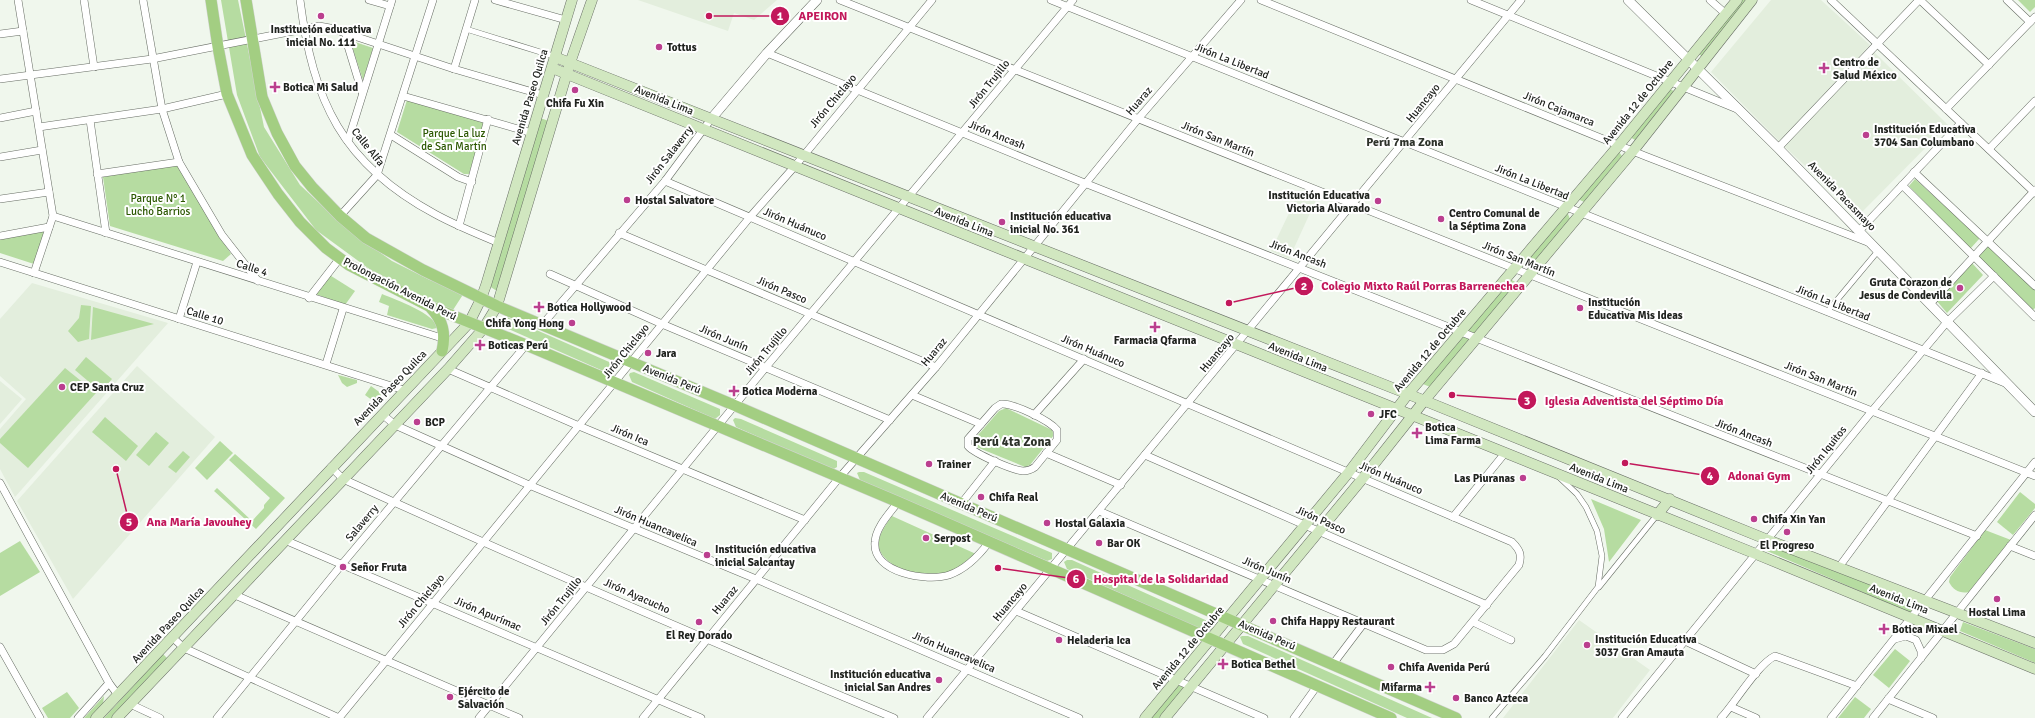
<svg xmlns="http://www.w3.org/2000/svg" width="2035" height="718" viewBox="0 0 2035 718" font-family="Signika,sans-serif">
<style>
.built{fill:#e3eedd}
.green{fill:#b6dca1}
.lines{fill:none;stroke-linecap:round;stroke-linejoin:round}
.pedestrian-casing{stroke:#676d64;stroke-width:6}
.minor-casing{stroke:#676d64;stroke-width:8}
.tertiary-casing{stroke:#676d64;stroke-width:10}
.secondary-casing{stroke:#676d64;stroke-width:11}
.primary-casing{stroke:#d2d3d2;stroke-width:12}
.pedestrian{stroke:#fff;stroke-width:5}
.minor{stroke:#fff;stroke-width:7}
.tertiary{stroke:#fff;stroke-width:9}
.secondary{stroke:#d1e7c0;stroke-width:10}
.primary{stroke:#a3ce82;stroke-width:11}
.poi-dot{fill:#bb3f8f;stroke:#fff;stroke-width:1.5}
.labels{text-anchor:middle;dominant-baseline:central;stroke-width:4;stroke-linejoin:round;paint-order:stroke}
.poi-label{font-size:11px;font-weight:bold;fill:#20231f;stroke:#fff;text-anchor:start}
.street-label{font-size:11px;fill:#20231f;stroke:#fff}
.park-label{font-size:11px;fill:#2b5700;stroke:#fff}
.neighbourhood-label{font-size:12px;font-weight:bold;fill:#2d322a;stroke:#fff}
.quarter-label{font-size:13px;font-weight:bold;fill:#2d322a;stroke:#fff}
.leader{fill:none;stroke:#c2185b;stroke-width:1.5}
.callout-dot{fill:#c2185b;stroke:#fff;stroke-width:1.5}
.mark-label{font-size:12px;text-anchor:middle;font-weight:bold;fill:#fff}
.callout-label{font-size:12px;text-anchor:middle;font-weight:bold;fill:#c2185b;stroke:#fff;stroke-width:4;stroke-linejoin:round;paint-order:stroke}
</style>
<rect width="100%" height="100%" fill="#f0f7ed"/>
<g class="built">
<polygon points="638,0 777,0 754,20 734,13 728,31"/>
<polygon points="1771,0 1821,0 1870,45 1780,142 1711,72"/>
<polygon points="1873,51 1948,125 1858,216 1784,146"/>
<polygon points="1299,192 1316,200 1289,259 1271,251"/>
<polygon points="32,283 168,323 15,497 0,469 0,429 26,399 0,376 0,319"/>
<polygon points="137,366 215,437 73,599 17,501"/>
<polygon points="0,381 22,399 0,424"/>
<polygon points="1579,620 1650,670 1613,718 1503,718"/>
</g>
<g class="green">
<polygon points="221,0 238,0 264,127 300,185 347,229 392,261 430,280 464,293 453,310 383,279 316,230 260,157 237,95"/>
<polygon points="1740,0 1747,0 1703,57 1697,53"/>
<polygon points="2018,0 2035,0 2035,7 2030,12"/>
<polygon points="352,41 373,48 363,80 351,43"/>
<polygon points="1669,89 1674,91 1635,140 1630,137"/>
<polygon points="407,100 485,122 469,174 464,174 397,132"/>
<polygon points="540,118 549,121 497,291 489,286"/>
<polygon points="1619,152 1622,156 1584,202 1578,199"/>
<polygon points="176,164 231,254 223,261 110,226 103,177"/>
<polygon points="1915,179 1980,238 1970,249 1909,186"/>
<polygon points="1565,213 1568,214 1570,219 1532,265 1528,264 1525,261"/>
<polygon points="45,229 34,264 0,253 0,237"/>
<polygon points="1988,245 2035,289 2035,308 2033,310 1978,257"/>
<polygon points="1972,263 1983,275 1947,313 1936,300"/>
<polygon points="328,274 355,291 345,305 313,293"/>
<polygon points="1510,279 1517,283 1430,387 1423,384"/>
<path d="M382 294C396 300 435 313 437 328L432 329 387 315 389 306 379 302Z"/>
<polygon points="81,305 91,306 89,339 78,342 68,331 79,318"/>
<polygon points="93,307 154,324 91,340"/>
<polygon points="507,317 616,365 616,371 610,374 504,327"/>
<polygon points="86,357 112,379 101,392 75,370"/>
<polygon points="65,368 96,393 28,468 0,443 0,439"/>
<polygon points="634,372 720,409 720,415 715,419 632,382 629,375 630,373"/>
<polygon points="338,375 357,380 357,383 347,387 342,383"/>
<polygon points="371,386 382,394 376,403 365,395"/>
<polygon points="1006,408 1052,430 1054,435 1030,465 1025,467 974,446 972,442 999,411"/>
<polygon points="105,417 138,446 126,461 92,432"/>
<polygon points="735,418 741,419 837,461 837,467 832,470 736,427 733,420"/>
<polygon points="156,432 169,443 149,466 136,455"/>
<polygon points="220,441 233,453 207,480 195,468"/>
<polygon points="183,451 190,457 176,473 168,467"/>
<polygon points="235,454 285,498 256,529 214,491 217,488 252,521 264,508 264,505 270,498 229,460"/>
<polygon points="859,472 864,472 1052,553 1052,559 1047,561 860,480 857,473"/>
<polygon points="2020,492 2035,504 2035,508 2013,535 1997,522"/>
<polygon points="1591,499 1641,520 1609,562 1604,529"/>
<path d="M892 516 976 554C963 566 948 574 930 577 920 578 908 574 900 569 872 553 874 540 892 516Z"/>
<path d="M1985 530 2011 540 1969 592C1960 594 1953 590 1949 582L1950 577Z"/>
<polygon points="20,541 40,572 0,596 0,553"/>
<polygon points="1770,544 1916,603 1911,613 1767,551"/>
<polygon points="1067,560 1072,560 1212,623 1212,629 1206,632 1067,569 1064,562"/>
<polygon points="1963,622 2035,649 2035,663 1960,631"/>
<polygon points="1242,636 1248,636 1432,718 1407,718 1243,644 1240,637"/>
<polygon points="1895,649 1910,661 1889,688 1873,675"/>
<polygon points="163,654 168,659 113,718 104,718"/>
<polygon points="1177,682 1185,686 1159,718 1147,718"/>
<polygon points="67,692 79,708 70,718 48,718 42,708"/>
<polygon points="104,696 103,705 92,718 84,718"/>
<polygon points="1855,697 1871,709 1864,718 1838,718"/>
</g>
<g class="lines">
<defs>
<g id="pedestrian">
<polyline points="466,29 550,55"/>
<polyline points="1827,312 1878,251"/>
<polyline points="1599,587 1657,515"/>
<polyline points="1492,718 1545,656 1598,587 1602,556 1597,531 1586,507 1577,494 1560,478"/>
</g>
<g id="minor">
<polyline points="18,0 53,216 34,273"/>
<polyline points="84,0 94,67"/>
<polyline points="143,0 162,109 179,162 222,235 258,281"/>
<path d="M300 0C313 101 342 164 435 214 455 225 477 234 499 243"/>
<polyline points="369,0 390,6"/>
<polyline points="495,0 566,20"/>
<polyline points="840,0 2035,476"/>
<polyline points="1051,0 2005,383"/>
<polyline points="1261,0 1645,156 1870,243"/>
<polyline points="1471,0 1737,109"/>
<polyline points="1710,0 1726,14"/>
<polyline points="1831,0 2035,193"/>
<polyline points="1920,0 1989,65"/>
<polyline points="2007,0 2030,22"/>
<polyline points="346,33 347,43 362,92"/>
<polyline points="0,34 23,31"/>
<polyline points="767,53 1087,184 1977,536"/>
<polyline points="454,69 475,0"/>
<polyline points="0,79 152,59 319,26 330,28 454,69 543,95"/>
<polyline points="403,96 532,133"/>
<polyline points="1946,109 2035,17"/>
<polyline points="0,118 36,111"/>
<polyline points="90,120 106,233"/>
<polyline points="39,127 162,109 227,94"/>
<polyline points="391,135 458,177 472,182"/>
<polyline points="348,141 392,0"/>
<polyline points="1778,148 1919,0"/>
<polyline points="1989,149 2035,101"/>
<polyline points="0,157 42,150"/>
<polyline points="1914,172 2035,286"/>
<polyline points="97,174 179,162"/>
<path d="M665 181 1512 542C1520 550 1522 555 1519 565L1454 644 1443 650H1426L1099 511"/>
<polyline points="1902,185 2035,317"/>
<polyline points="0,199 49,192"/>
<polyline points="53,216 445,339"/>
<polyline points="340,216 377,175 433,0"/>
<polyline points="459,226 488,119"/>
<polyline points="1859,231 1961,123"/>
<polyline points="619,233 936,367"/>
<polyline points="0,236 49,227"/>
<polyline points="0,262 404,390"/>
<polyline points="550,274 662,324 890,420"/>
<polyline points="309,298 340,258"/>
<polyline points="1930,304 2035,190"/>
<polyline points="179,319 197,262"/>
<polyline points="542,325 665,181 711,119"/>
<polyline points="326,364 343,309"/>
<polyline points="448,369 579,426 805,520"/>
<polyline points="912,395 981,424"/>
<path d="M1001 404C1013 403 1049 420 1057 430V440L1035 467C1031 470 1028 471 1023 471 1012 470 975 454 968 446V439L995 408Z"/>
<polyline points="382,414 395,425 529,485 756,579 1079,718"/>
<polyline points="1034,415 1084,359"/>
<polyline points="1046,453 1121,485"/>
<polyline points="1145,455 1487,605"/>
<path d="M331 467 343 479C525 562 709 641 894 718"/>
<polyline points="0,483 109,683 118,695"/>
<path d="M898 502C889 514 876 527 875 542 872 573 927 582 949 575 966 569 978 557 989 542"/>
<polyline points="961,504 995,461"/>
<polyline points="1453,517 1505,453"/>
<polyline points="287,541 701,718"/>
<polyline points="2010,546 2035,556"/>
<polyline points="1839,567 1982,373"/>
<polyline points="235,595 519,718"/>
<polyline points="1016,611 1264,718"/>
<polyline points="1473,622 1511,640"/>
<polyline points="173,638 184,648 339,718"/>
<polyline points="1895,639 1906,636 1916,640 1921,651 1921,658"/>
<polyline points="1685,641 1756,674"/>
<polyline points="0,647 40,718"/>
<polyline points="1333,664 1364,623"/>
<polyline points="1888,699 1933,718"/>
<polyline points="130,704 160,718"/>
<polyline points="1731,707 1756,718"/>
<polyline points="78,718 109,683"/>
<polyline points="217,718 343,563 526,345"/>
<polyline points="339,718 750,217 795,166 932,0"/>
<polyline points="479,718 766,367 1073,0"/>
<polyline points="643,718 839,478 936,367 1138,119 1241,0"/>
<polyline points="927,718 1521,0"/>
<polyline points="1294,718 1317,686"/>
<polyline points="1622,718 1872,411 1947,322 1994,276"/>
<path d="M1721 718C1735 703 1758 664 1775 656L1857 686"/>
<polyline points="1831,718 2035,462"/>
<polyline points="1873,718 2035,515"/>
</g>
<g id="tertiary">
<polyline points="1628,0 1778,148 2035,412"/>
<polyline points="711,119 767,53 817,0"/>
</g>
<g id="secondary">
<polyline points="555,57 1408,394 1768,540 2035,643"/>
<polyline points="552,68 1756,554 2035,669"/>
<polyline points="1657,515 1670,499"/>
<polyline points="96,718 469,323 481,299 486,285 572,0"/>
<polyline points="117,718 448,369 483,329 497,306 570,63 592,0"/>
<polyline points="1145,718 1349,472 1408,394 1619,145 1737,0"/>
<polyline points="1165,718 1363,478 1424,401 1633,151 1752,0"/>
</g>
<g id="primary">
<polyline points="211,0 218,47 227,94 252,155 278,194 300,222 326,248 349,265 429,306 526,345 898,502 1391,718"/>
<polyline points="246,0 262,97 277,133 295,166 312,187 340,216 366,238 423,270 497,306 736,406 1456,718"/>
<path d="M431 308C443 321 446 333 442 351"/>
</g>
</defs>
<use href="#pedestrian" class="pedestrian-casing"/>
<use href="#minor" class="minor-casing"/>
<use href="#tertiary" class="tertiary-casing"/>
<use href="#secondary" class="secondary-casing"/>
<use href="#primary" class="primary-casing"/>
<use href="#pedestrian" class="pedestrian"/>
<use href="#minor" class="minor"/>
<use href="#tertiary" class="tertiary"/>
<use href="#secondary" class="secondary"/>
<use href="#primary" class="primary"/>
</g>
<g class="poi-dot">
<circle cx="321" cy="16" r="4"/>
<circle cx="659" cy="47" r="4"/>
<path d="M1822 62h4v4h4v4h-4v4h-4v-4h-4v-4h4z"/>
<path d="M273 81h4v4h4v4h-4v4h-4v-4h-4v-4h4z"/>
<circle cx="575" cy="90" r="4"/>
<circle cx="1866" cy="135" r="4"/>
<circle cx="627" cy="200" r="4"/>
<circle cx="1378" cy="201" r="4"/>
<circle cx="1441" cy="219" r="4"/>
<circle cx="1002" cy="222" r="4"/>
<circle cx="1960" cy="288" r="4"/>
<path d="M537 301h4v4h4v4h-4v4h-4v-4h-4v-4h4z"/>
<circle cx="1580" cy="308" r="4"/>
<circle cx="572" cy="323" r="4"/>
<path d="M1153 321h4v4h4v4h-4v4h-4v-4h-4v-4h4z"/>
<path d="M478 339h4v4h4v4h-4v4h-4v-4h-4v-4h4z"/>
<circle cx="648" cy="353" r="4"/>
<circle cx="62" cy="387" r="4"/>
<path d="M732 385h4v4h4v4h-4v4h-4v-4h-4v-4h4z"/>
<circle cx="1371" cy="414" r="4"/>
<circle cx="417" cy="422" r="4"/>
<path d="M1415 427h4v4h4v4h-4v4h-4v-4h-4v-4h4z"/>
<circle cx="929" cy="464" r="4"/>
<circle cx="1523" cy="478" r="4"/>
<circle cx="981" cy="497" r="4"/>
<circle cx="1754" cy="519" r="4"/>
<circle cx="1047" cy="523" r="4"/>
<circle cx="1787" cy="532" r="4"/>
<circle cx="926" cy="538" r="4"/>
<circle cx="1099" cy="543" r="4"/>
<circle cx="707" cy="555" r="4"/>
<circle cx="343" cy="567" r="4"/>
<circle cx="1997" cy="599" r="4"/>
<circle cx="1273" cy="621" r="4"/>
<circle cx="699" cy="622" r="4"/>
<path d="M1882 623h4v4h4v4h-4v4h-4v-4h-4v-4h4z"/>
<circle cx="1059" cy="640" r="4"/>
<circle cx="1587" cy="645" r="4"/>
<path d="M1221 658h4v4h4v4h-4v4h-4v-4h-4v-4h4z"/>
<circle cx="1391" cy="667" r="4"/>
<circle cx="939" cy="680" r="4"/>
<path d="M1428 681h4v4h4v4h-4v4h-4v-4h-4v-4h4z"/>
<circle cx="450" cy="697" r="4"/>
<circle cx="1456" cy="698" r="4"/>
</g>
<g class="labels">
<g class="poi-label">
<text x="321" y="29" text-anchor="middle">Institución educativa<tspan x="321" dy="13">inicial No. 111</tspan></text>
<text x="667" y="47">Tottus</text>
<text x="1833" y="62">Centro de<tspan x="1833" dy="13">Salud México</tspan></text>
<text x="283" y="87">Botica Mi Salud</text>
<text x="575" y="103" text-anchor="middle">Chifa Fu Xin</text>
<text x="1874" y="129">Institución Educativa<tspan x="1874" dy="13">3704 San Columbano</tspan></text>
<text x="1370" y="195" text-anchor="end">Institución Educativa<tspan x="1370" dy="13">Victoria Alvarado</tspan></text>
<text x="635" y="200">Hostal Salvatore</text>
<text x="1449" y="213">Centro Comunal de<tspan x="1449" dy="13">la Séptima Zona</tspan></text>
<text x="1010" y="216">Institución educativa<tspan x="1010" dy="13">inicial No. 361</tspan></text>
<text x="1952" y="282" text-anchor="end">Gruta Corazon de<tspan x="1952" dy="13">Jesus de Condevilla</tspan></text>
<text x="1588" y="302">Institución<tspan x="1588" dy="13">Educativa Mis Ideas</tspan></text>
<text x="547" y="307">Botica Hollywood</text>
<text x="564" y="323" text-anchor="end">Chifa Yong Hong</text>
<text x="1155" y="340" text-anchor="middle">Farmacia Qfarma</text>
<text x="488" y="345">Boticas Perú</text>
<text x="656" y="353">Jara</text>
<text x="70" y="387">CEP Santa Cruz</text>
<text x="742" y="391">Botica Moderna</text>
<text x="1379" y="414">JFC</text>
<text x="425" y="422">BCP</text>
<text x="1425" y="427">Botica<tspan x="1425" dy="13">Lima Farma</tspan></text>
<text x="937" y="464">Trainer</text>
<text x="1515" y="478" text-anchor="end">Las Piuranas</text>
<text x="989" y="497">Chifa Real</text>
<text x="1762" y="519">Chifa Xin Yan</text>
<text x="1055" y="523">Hostal Galaxia</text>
<text x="934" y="538">Serpost</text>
<text x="1107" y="543">Bar OK</text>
<text x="1787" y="545" text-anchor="middle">El Progreso</text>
<text x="715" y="549">Institución educativa<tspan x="715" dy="13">inicial Salcantay</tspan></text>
<text x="351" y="567">Señor Fruta</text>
<text x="1997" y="612" text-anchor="middle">Hostal Lima</text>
<text x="1281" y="621">Chifa Happy Restaurant</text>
<text x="1892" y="629">Botica Mixael</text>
<text x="699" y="635" text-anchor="middle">El Rey Dorado</text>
<text x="1595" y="639">Institución Educativa<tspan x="1595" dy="13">3037 Gran Amauta</tspan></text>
<text x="1067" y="640">Heladeria Ica</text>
<text x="1231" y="664">Botica Bethel</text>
<text x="1399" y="667">Chifa Avenida Perú</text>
<text x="931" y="674" text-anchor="end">Institución educativa<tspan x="931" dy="13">inicial San Andres</tspan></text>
<text x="1422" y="687" text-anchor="end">Mifarma</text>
<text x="458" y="691">Ejército de<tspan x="458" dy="13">Salvación</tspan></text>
<text x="1464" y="698">Banco Azteca</text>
</g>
<g class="street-label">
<text transform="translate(1232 61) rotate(22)">Jirón La Libertad</text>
<text transform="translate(989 84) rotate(-51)">Jirón Trujillo</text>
<text transform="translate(530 97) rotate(-73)">Avenida Paseo Quilca</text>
<text transform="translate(664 100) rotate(22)">Avenida Lima</text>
<text transform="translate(833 101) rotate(-50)">Jirón Chiclayo</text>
<text transform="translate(1139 101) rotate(-49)">Huaraz</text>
<text transform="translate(1638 102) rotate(-51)">Avenida 12 de Octubre</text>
<text transform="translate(1423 103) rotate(-51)">Huancayo</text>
<text transform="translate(1559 109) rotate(22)">Jirón Cajamarca</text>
<text transform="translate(997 135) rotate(22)">Jirón Ancash</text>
<text transform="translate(1218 139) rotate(22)">Jirón San Martín</text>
<text transform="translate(368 147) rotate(51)">Calle Alfa</text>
<text transform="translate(669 155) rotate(-52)">Jirón Salaverry</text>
<text transform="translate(1532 182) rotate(22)">Jirón La Libertad</text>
<text transform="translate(1842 196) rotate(46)">Avenida Pacasmayo</text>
<text transform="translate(964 222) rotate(22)">Avenida Lima</text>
<text transform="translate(795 224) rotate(23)">Jirón Huánuco</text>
<text transform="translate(1298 254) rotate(21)">Jirón Ancash</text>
<text transform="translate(1519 259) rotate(22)">Jirón San Martín</text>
<text transform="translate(252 268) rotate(18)">Calle 4</text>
<text transform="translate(400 289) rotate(27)">Prolongación Avenida Perú</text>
<text transform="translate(782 290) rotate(23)">Jirón Pasco</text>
<text transform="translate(1833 303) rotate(22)">Jirón La Libertad</text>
<text transform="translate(205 316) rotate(17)">Calle 10</text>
<text transform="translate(724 338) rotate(23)">Jirón Junín</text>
<text transform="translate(1430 350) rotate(-50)">Avenida 12 de Octubre</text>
<text transform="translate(626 351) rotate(-51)">Jirón Chiclayo</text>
<text transform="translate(766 351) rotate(-50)">Jirón Trujillo</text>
<text transform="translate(1093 351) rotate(23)">Jirón Huánuco</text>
<text transform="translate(934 352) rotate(-50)">Huaraz</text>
<text transform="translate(1217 353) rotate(-50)">Huancayo</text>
<text transform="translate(1298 357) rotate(22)">Avenida Lima</text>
<text transform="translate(672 379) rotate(22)">Avenida Perú</text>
<text transform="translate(1821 379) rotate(22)">Jirón San Martín</text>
<text transform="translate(390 388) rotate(-46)">Avenida Paseo Quilca</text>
<text transform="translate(1744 433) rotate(21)">Jirón Ancash</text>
<text transform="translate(630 435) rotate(23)">Jirón Ica</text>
<text transform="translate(1826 450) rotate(-51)">Jirón Iquitos</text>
<text transform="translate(1391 478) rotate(23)">Jirón Huánuco</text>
<text transform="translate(1599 478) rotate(22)">Avenida Lima</text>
<text transform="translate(969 507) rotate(23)">Avenida Perú</text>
<text transform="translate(1321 520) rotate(24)">Jirón Pasco</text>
<text transform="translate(362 523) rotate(-50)">Salaverry</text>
<text transform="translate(656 526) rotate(23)">Jirón Huancavelica</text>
<text transform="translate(1267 570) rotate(23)">Jirón Junín</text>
<text transform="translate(637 596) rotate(24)">Jirón Ayacucho</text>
<text transform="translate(1899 599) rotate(22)">Avenida Lima</text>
<text transform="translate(725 600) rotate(-50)">Huaraz</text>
<text transform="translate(421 601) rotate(-50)">Jirón Chiclayo</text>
<text transform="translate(561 601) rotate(-51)">Jirón Trujillo</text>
<text transform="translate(1010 602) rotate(-50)">Huancayo</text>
<text transform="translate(488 614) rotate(23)">Jirón Apurímac</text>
<text transform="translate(168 625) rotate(-47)">Avenida Paseo Quilca</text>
<text transform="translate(1267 635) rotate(23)">Avenida Perú</text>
<text transform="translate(1188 648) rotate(-50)">Avenida 12 de Octubre</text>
<text transform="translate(954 652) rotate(23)">Jirón Huancavelica</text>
</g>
<g class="park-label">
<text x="454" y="133">Parque La luz<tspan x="454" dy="13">de San Martín</tspan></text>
<text x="158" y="198">Parque N° 1<tspan x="158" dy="13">Lucho Barrios</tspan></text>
</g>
<g class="neighbourhood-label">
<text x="1405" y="142">Perú 7ma Zona</text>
</g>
<g class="quarter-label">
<text x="1012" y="442">Perú 4ta Zona</text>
</g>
</g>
<path class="leader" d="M709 16L780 16M1229 303L1304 286M1452 395L1527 400M1625 463L1710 476M116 469L129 522M998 568L1076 579"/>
<g class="callout-dot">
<circle cx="709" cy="16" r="4"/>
<circle cx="1229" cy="303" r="4"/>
<circle cx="1452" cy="395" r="4"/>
<circle cx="1625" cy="463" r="4"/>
<circle cx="116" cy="469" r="4"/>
<circle cx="998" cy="568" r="4"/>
<circle cx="780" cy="16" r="10"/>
<circle cx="1304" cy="286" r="10"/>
<circle cx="1527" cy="400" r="10"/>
<circle cx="1710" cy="476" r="10"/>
<circle cx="129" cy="522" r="10"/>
<circle cx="1076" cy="579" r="10"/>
</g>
<g class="mark-label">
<text x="780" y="20">1</text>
<text x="1304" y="290">2</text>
<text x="1527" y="405">3</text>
<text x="1710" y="480">4</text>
<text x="129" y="526">5</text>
<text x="1076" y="583">6</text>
</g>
<g class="callout-label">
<text x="823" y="20">APEIRON</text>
<text x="1423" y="290">Colegio Mixto Raúl Porras Barrenechea</text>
<text x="1634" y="405">Iglesia Adventista del Séptimo Día</text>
<text x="1759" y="480">Adonai Gym</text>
<text x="199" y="526">Ana María Javouhey</text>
<text x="1161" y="583">Hospital de la Solidaridad</text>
</g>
</svg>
